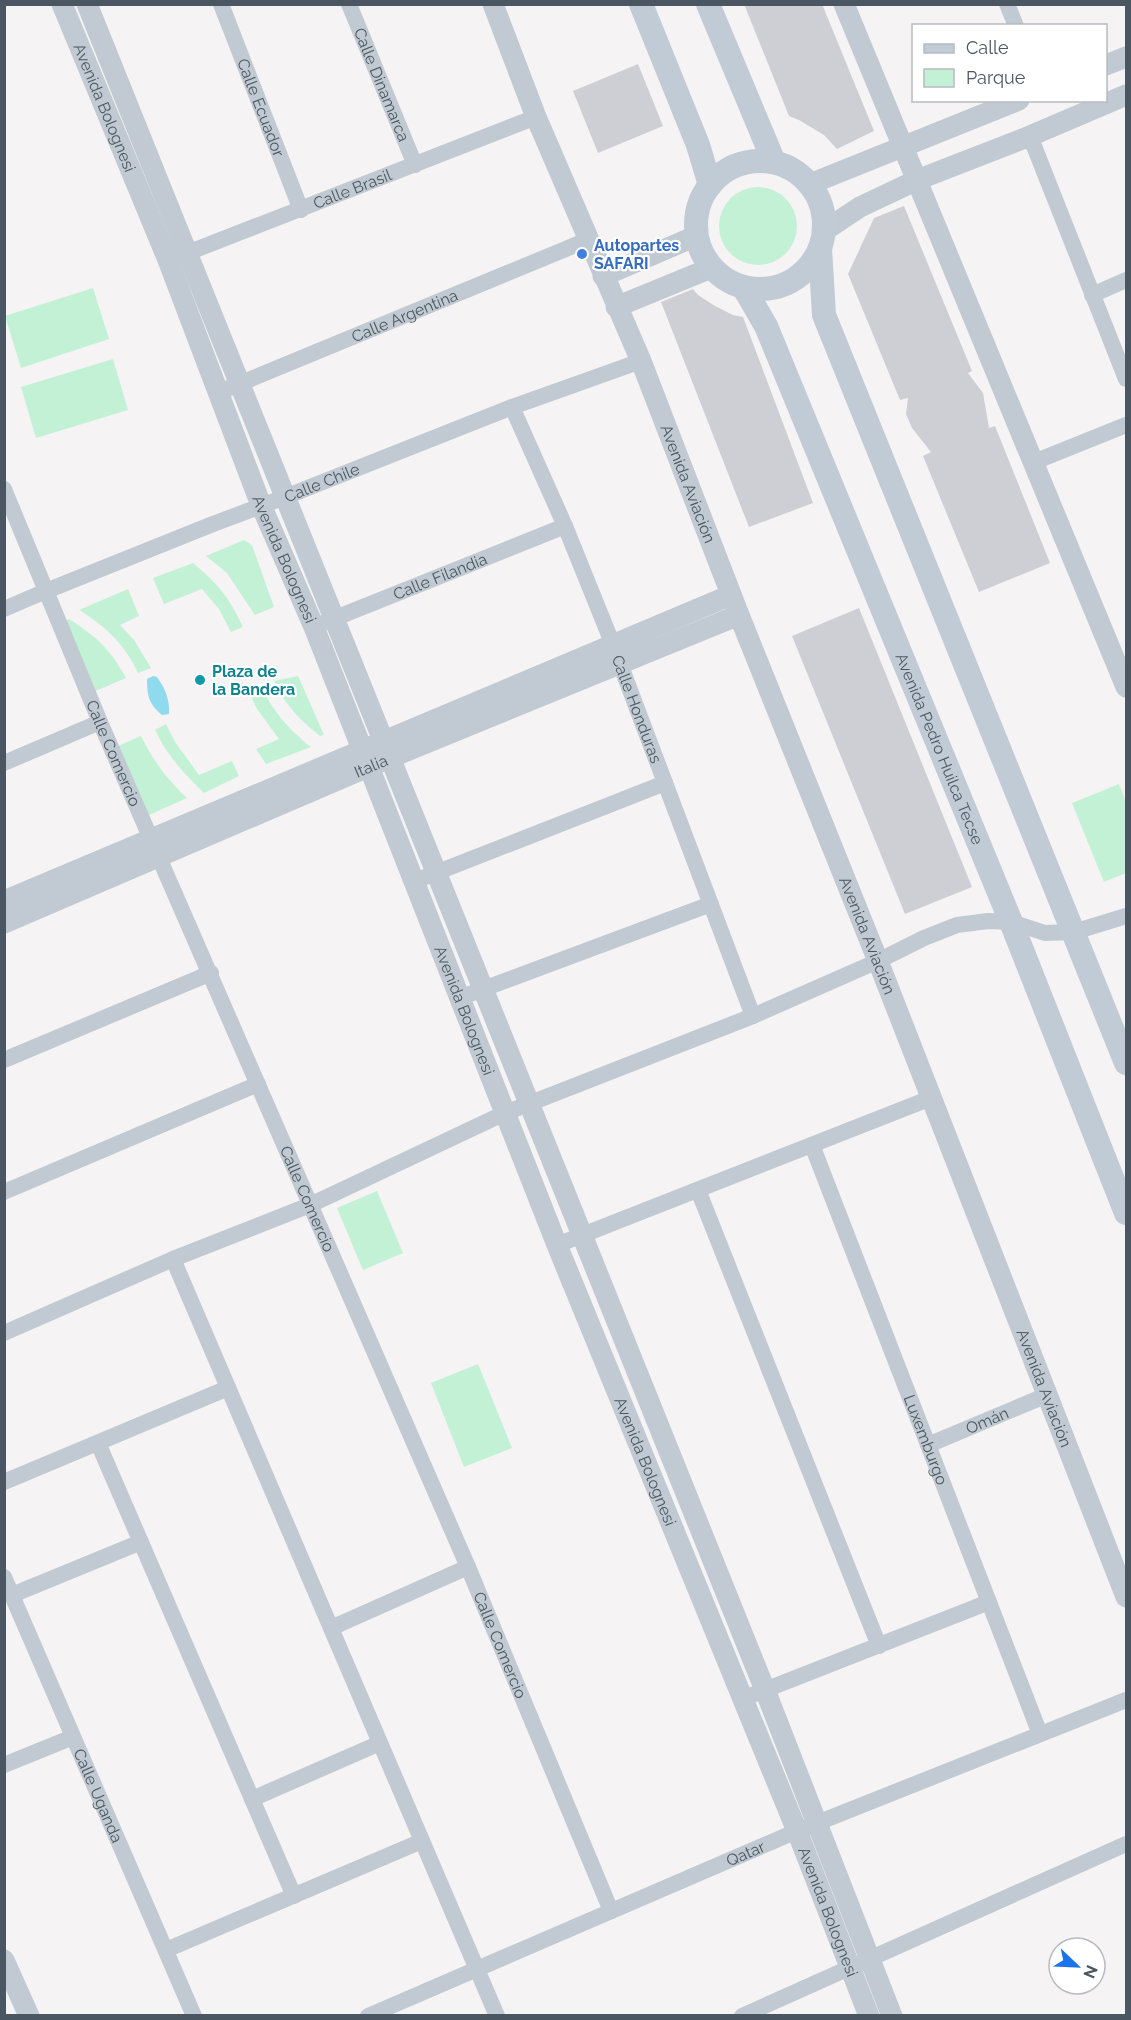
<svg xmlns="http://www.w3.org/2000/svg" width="1131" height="2020" viewBox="0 0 1131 2020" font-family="Raleway,sans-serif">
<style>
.green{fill:#c3f1d5}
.water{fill:#90daee}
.building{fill:#cdcfd5}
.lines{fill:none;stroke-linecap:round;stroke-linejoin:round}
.minor{stroke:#c1cad2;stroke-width:16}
.tertiary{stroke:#c1cad2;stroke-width:21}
.secondary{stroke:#c1cbd6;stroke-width:24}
.shop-dot{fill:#3f7fe0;stroke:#fff;stroke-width:2}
.culture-dot{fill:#0f9aa8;stroke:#fff;stroke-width:2}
.labels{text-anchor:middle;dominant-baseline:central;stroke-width:4.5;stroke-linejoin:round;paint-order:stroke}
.street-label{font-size:16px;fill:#4a5661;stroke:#fff}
.shop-label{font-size:16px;font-weight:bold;fill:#366cbe;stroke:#fff;text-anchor:start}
.culture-label{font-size:16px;font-weight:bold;fill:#0d838f;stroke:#fff;text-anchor:start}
</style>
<rect width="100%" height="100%" fill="#f5f3f3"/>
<g class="green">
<circle cx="758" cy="226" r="39"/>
<polygon points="93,288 109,339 21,368 5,316"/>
<polygon points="113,359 128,410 36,438 21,387"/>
<polygon points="244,540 252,545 274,607 255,615 227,573 206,556"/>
<path d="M193 563C219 585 229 597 243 627L231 632 219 609 202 589 164 604 153 578Z"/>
<path d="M128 589 139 616 120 625 134 640 151 668 138 673C125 644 105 626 79 610Z"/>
<path d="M69 619C98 638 109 648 126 678L93 692 63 622Z"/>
<path d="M298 676 324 735 320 736C299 719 286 706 274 681Z"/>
<path d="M260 685C274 712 287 728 311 747L266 764 256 749 279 739 257 709 248 690Z"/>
<path d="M166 724 175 742 199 775 232 761 239 776 204 793C182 771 169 758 155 730Z"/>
<path d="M141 736C154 762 166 778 187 798L149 815 118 746Z"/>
<polygon points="1119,784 1126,802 1126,873 1104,882 1072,803"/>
<polygon points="377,1191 403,1253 363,1270 337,1208"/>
<polygon points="478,1364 512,1448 464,1467 431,1383"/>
</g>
<path class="water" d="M153 676 157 677C165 688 170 700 169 714L162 715C149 704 147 696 147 679Z"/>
<g class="building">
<polygon points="744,4 822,4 874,131 837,149 824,135 799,120 789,116"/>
<polygon points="638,64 663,126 598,153 573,91"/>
<polygon points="904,206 972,371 968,373 983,393 989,428 995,426 1050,563 979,592 923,456 931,452 912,428 906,414 908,398 900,400 848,274 874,218"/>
<polygon points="693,289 698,295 715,306 733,315 743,317 813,503 749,527 661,302"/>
<polygon points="859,608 972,887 905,914 792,636"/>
</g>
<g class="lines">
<g class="minor">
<path id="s1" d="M221 4 301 210"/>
<path id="s2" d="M349 4 415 165"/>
<polyline points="1007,4 1016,26"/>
<polyline points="1030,136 1126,379"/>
<path id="s3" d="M177 257 536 117"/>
<polyline points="1092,295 1126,280"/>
<path id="s4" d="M229 388 590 239"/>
<path id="s5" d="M512 407 565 526 613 645 753 1016"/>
<polyline points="1034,462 1126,425"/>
<path id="s6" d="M4 489 100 722 468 1567 611 1911"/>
<path id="s7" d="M4 609 46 591 213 524 285 497 512 407 641 361"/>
<path id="s8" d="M323 623 565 526"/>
<polyline points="4,763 100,722"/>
<polyline points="415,881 665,783"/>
<polyline points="459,998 711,904"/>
<polyline points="4,1060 211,973"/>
<path id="s9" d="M812 1145 1040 1734"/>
<polyline points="698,1190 879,1646"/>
<polyline points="4,1192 258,1084"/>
<polyline points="557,1245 931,1098"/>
<polyline points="173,1259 497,2016"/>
<polyline points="4,1333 173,1259 310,1205 505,1113 753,1016 878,961 924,938 957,925 988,921 1011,922 1045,933 1074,932 1126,916"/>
<polyline points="98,1443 294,1896"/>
<path id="s10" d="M928 1445 1047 1395"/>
<polyline points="4,1482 228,1388"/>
<path id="s11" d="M4 1577 194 2016"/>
<polyline points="12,1595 141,1542"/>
<polyline points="331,1628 468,1567"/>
<polyline points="742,1699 989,1602"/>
<polyline points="4,1765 73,1737"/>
<polyline points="252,1799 380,1743"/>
<polyline points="166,1950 422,1841"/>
<path id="s12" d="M368 2016 797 1831 1126 1700"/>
<polyline points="742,2016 1126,1844"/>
</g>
<g class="tertiary">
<path id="s13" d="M62 4 168 260 261 505 314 627 557 1245 797 1831 869 2016"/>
<polyline points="87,4 765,1690 892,2016"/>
<path id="s14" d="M493 4 536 117 641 361 739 615 878 961 1126 1597"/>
<polyline points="844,4 1126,687"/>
<polyline points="1106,65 1126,57"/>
<polyline points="810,184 1019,100"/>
<polyline points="824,231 860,207 917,180 1030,136 1126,95"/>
<polyline points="603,276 696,236"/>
<polyline points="616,307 711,268"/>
<polyline points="4,901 731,595"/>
<path id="s15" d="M4 923 370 766 739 615"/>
<polyline points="4,1960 29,2016"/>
</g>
<g class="secondary">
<polyline points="641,4 698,145 710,185"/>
<polyline points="708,4 774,162"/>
<circle cx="760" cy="225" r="64"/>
<polyline points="820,248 824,315 1126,1063"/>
<path id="s16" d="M744 288 766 326 1011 922 1126 1213"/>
</g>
</g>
<circle class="shop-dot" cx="582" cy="254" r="6"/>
<circle class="culture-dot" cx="200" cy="680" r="6"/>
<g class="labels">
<g class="street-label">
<text stroke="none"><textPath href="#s2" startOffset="87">Calle Dinamarca</textPath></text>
<text stroke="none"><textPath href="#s13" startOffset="112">Avenida Bolognesi</textPath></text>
<text stroke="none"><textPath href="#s1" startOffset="111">Calle Ecuador</textPath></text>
<text stroke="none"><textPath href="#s3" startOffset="188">Calle Brasil</textPath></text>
<text stroke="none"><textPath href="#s4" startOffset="190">Calle Argentina</textPath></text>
<text stroke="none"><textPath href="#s7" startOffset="342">Calle Chile</textPath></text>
<text stroke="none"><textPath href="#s14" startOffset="518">Avenida Aviación</textPath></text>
<text stroke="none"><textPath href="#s13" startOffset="598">Avenida Bolognesi</textPath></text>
<text stroke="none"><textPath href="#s8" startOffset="126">Calle Filandia</textPath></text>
<text stroke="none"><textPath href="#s5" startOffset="327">Calle Honduras</textPath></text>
<text stroke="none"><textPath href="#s16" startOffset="501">Avenida Pedro Huilca Tecse</textPath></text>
<text stroke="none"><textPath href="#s6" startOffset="286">Calle Comercio</textPath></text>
<text stroke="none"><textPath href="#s15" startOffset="399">Italia</textPath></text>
<text stroke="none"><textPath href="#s14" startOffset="1004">Avenida Aviación</textPath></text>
<text stroke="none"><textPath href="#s13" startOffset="1084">Avenida Bolognesi</textPath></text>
<text stroke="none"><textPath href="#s6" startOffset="772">Calle Comercio</textPath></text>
<text stroke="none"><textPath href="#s14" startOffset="1490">Avenida Aviación</textPath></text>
<text stroke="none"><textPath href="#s10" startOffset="64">Omán</textPath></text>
<text stroke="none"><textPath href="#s9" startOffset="316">Luxemburgo</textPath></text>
<text stroke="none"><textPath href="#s13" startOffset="1570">Avenida Bolognesi</textPath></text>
<text stroke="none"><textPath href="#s6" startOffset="1258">Calle Comercio</textPath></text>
<text stroke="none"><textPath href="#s11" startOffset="238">Calle Uganda</textPath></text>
<text stroke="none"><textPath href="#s12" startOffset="411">Qatar</textPath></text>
<text stroke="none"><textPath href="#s13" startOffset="2056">Avenida Bolognesi</textPath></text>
</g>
<g class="shop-label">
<text x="594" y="245">Autopartes<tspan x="594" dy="18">SAFARI</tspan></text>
</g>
<g class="culture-label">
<text x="212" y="671">Plaza de<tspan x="212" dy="18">la Bandera</tspan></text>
</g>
</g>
<rect width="1131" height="2020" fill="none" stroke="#4a5661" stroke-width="12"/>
<rect x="912" y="24" width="195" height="78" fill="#ffffff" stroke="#b7bbc0" stroke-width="1.5"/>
<rect x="924" y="44" width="30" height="9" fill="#c1cbd6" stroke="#b7bbc0" stroke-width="1.5"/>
<text x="966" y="54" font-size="18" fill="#4a5661">Calle</text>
<rect x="924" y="69" width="30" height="18" fill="#c3f1d5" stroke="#b7bbc0" stroke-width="1.5"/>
<text x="966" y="84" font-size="18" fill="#4a5661">Parque</text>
<g transform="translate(1077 1966) rotate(113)"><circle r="28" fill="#ffffff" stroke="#b7bbc0" stroke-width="1.5"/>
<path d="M0-4.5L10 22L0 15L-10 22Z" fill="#1a73e8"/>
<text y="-9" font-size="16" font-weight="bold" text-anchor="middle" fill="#4a5661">N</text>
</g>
</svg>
